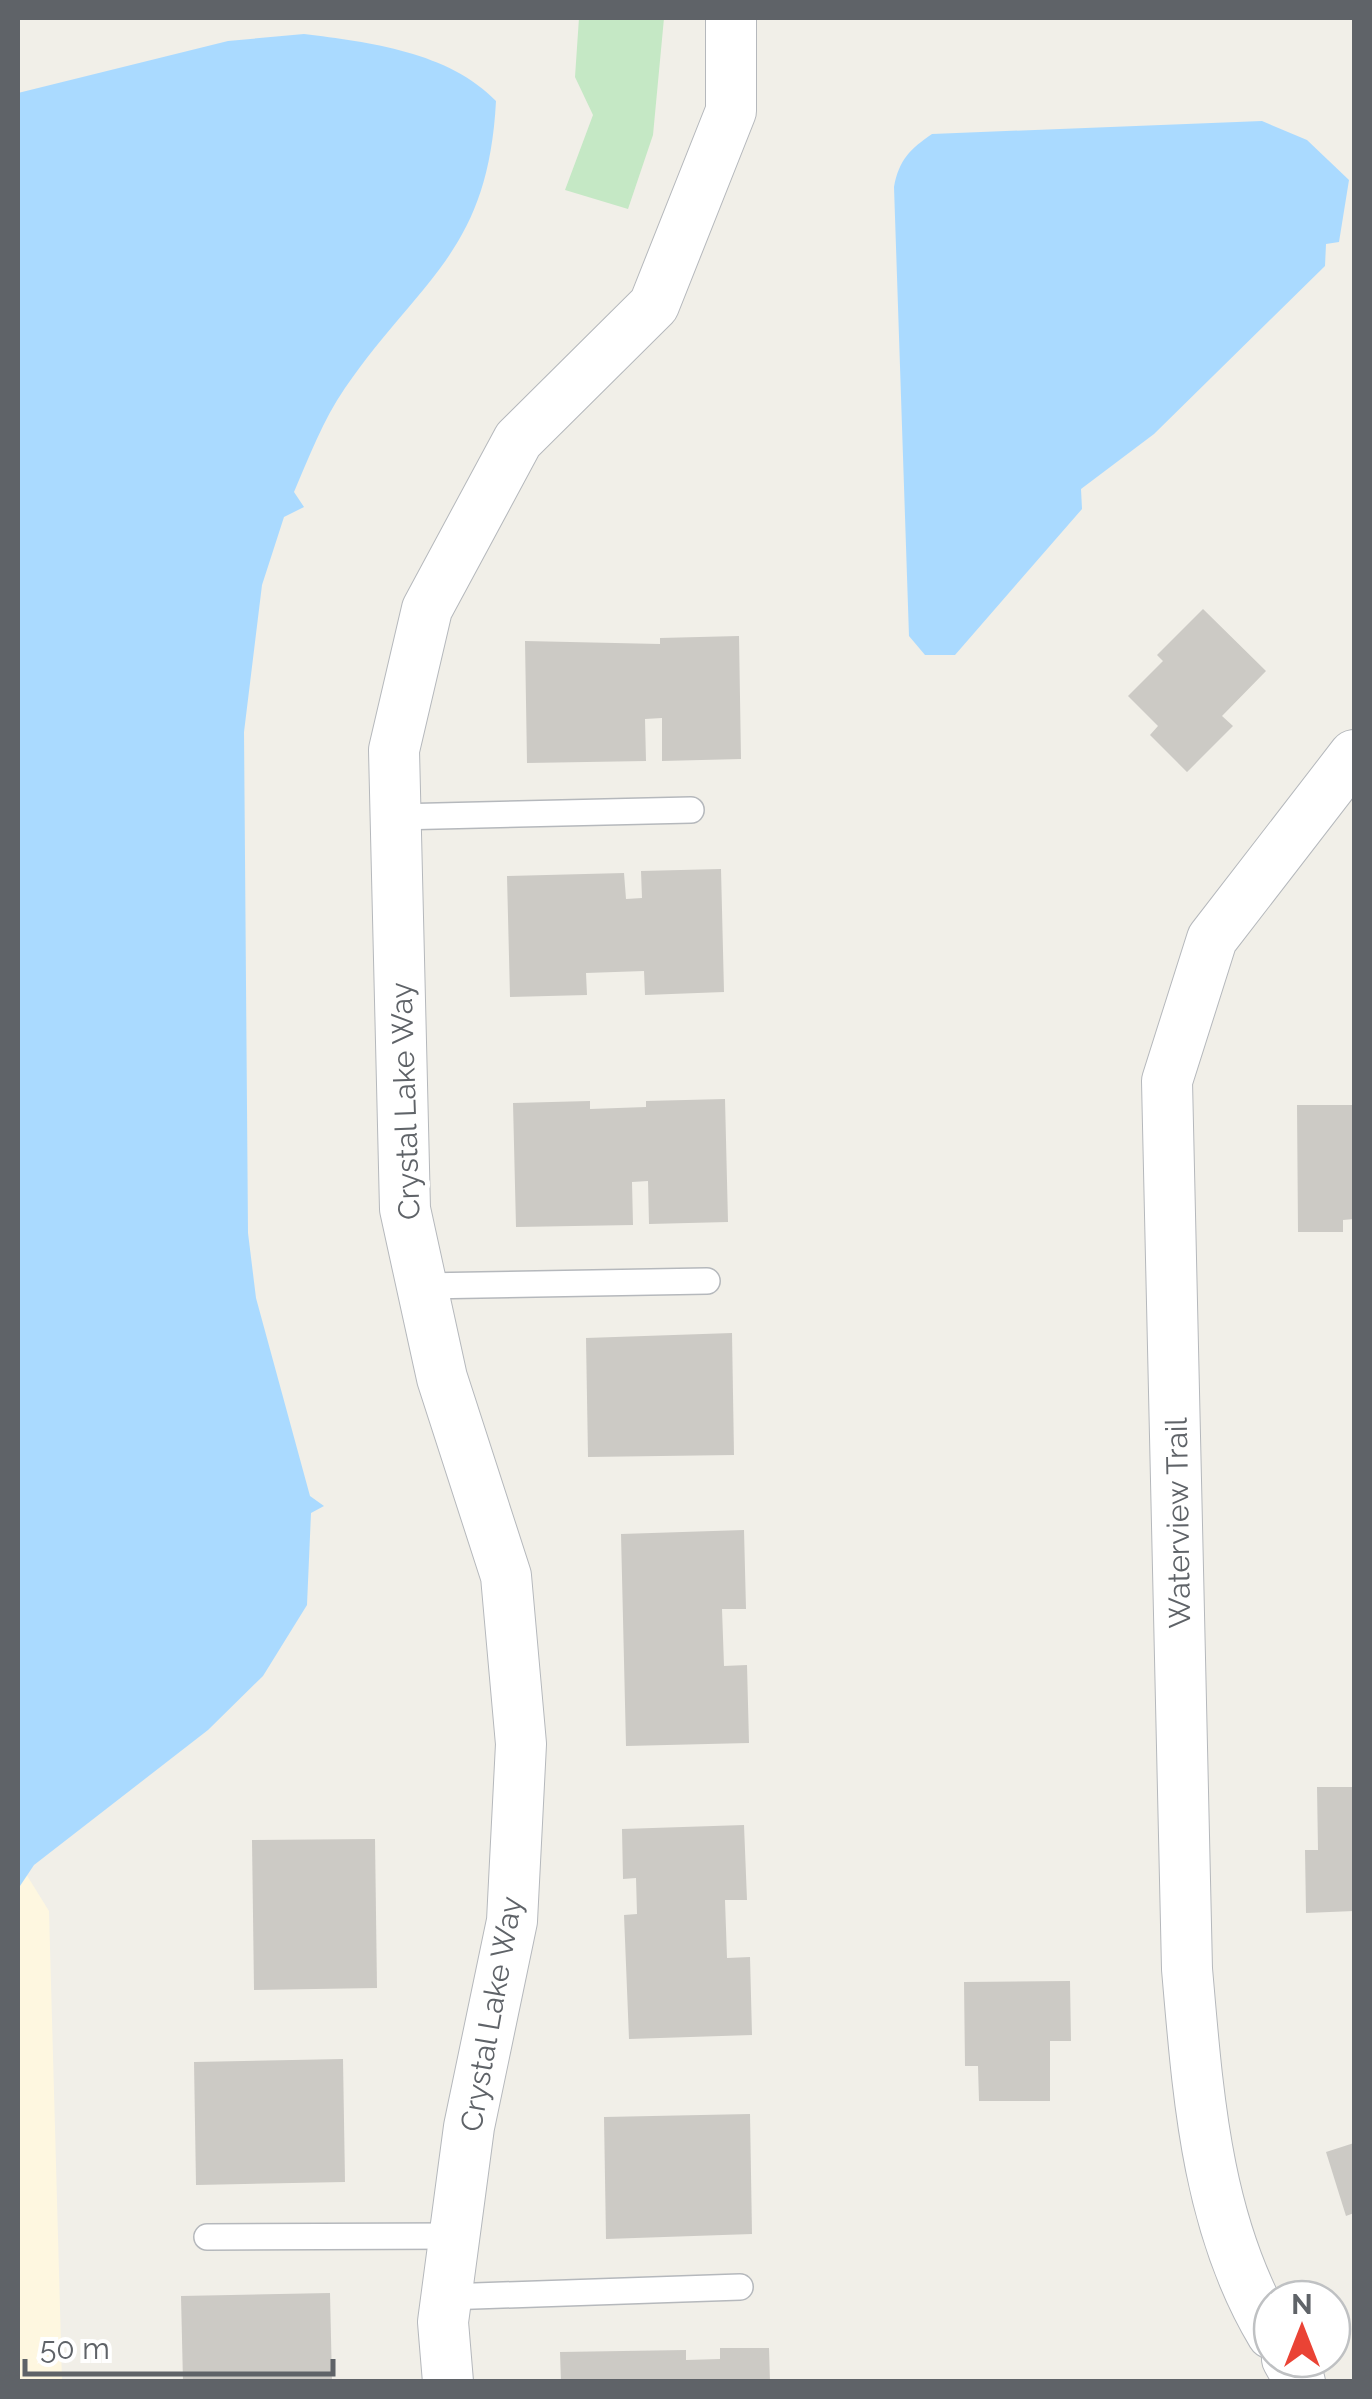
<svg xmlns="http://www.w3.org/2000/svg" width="1372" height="2399" viewBox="0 0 1372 2399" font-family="Raleway,sans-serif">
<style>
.commercial{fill:#fef7e0}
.green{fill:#c5e8c5}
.water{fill:#aadaff}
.building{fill:#cccac5}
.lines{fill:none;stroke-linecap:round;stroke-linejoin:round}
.service-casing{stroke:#b5b8bc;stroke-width:28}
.minor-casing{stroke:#b5b8bc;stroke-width:52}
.service{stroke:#fff;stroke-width:25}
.minor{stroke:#fff;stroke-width:50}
.labels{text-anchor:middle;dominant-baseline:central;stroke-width:10;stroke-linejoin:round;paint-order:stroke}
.street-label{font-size:30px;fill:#5f6368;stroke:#fff}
</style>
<rect width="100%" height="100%" fill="#f1efe8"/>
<polygon class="commercial" points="18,1861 49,1911 62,2381 18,2381"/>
<polygon class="green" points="579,18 664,18 653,135 628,209 565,190 593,115 575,77"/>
<g class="water">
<path d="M304 34C369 42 449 52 496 101 488 252 422 277 345 388 323 420 309 457 294 492L304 507 284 517 262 585 244 732 248 1233 256 1298 310 1496 324 1506 311 1513 307 1605 263 1676 208 1730 34 1865 18 1889V93L228 41Z"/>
<path d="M1262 121 1307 140 1349 180 1339 242 1326 244 1325 266 1154 434 1081 489 1082 509 955 655H925L909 636 894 187C899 160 910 149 932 134Z"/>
</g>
<g class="building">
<polygon points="1203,609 1266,671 1222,716 1233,726 1187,772 1150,735 1158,726 1128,696 1163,661 1157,655"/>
<polygon points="739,636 741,759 662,761 662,718 645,719 646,761 527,763 525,641 660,644 660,638"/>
<polygon points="721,869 724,992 645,995 644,971 586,973 587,995 510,997 507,876 624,873 626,899 642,898 641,871"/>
<polygon points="725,1099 728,1222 649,1224 648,1181 632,1182 633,1225 516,1227 513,1103 590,1101 590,1109 646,1107 646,1101"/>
<polygon points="1297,1105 1354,1105 1354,1219 1343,1220 1343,1232 1298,1232"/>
<polygon points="732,1333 734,1455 588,1457 586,1338"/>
<polygon points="744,1530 746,1609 722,1609 724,1666 747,1665 749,1743 626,1746 621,1534"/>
<polygon points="1317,1787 1354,1787 1354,1911 1306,1913 1305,1850 1318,1850"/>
<polygon points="744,1825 747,1900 725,1900 727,1958 750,1957 752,2035 629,2039 624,1915 637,1914 636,1878 623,1879 622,1829"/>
<polygon points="375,1839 377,1988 254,1990 252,1840"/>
<polygon points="1070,1981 1071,2041 1050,2041 1050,2101 979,2101 978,2066 965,2066 964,1982"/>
<polygon points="343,2059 345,2182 196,2185 194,2062"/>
<polygon points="750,2114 752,2234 606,2239 604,2117"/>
<polygon points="1354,2143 1354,2213 1346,2216 1326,2152"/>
<polygon points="330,2293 332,2382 183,2382 181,2296"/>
<polygon points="720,2348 769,2348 770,2382 561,2382 560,2352 686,2350 686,2360 720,2359"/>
</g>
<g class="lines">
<defs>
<g id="service">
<polyline points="396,817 691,810"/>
<polyline points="422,1286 707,1281"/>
<polyline points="207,2237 454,2236"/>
<polyline points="446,2297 740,2287"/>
</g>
<g id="minor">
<path d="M1272 2334C1206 2224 1198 2094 1187 1969L1167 1081 1212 939 1354 755"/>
<polyline points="1287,2359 1300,2382"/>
<polyline points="448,2382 443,2322 469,2127 512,1921 521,1744 506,1576 442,1378 405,1209 394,750 427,609 518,440 654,305 731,111 731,18"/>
</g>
</defs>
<use href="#service" class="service-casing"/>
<use href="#minor" class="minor-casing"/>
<use href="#service" class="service"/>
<use href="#minor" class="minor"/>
</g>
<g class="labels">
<g class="street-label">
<text transform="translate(405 1101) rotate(-92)">Crystal Lake Way</text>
<text transform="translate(1178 1523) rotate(-91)">Waterview Trail</text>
<text transform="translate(491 2014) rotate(-80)">Crystal Lake Way</text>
</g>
</g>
<rect width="1372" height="2399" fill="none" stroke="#5f6368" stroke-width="40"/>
<g transform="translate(1302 2329)"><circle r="48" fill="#ffffff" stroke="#bfc1c3" stroke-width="2.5"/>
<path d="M0-8L18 38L0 25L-18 38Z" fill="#ea4335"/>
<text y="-15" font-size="28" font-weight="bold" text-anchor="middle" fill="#5f6368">N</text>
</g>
<path d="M25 2359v15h308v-15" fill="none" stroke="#5f6368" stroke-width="5"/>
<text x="40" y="2359" font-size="30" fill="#5f6368" stroke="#ffffff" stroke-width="8" paint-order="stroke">50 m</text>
</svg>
